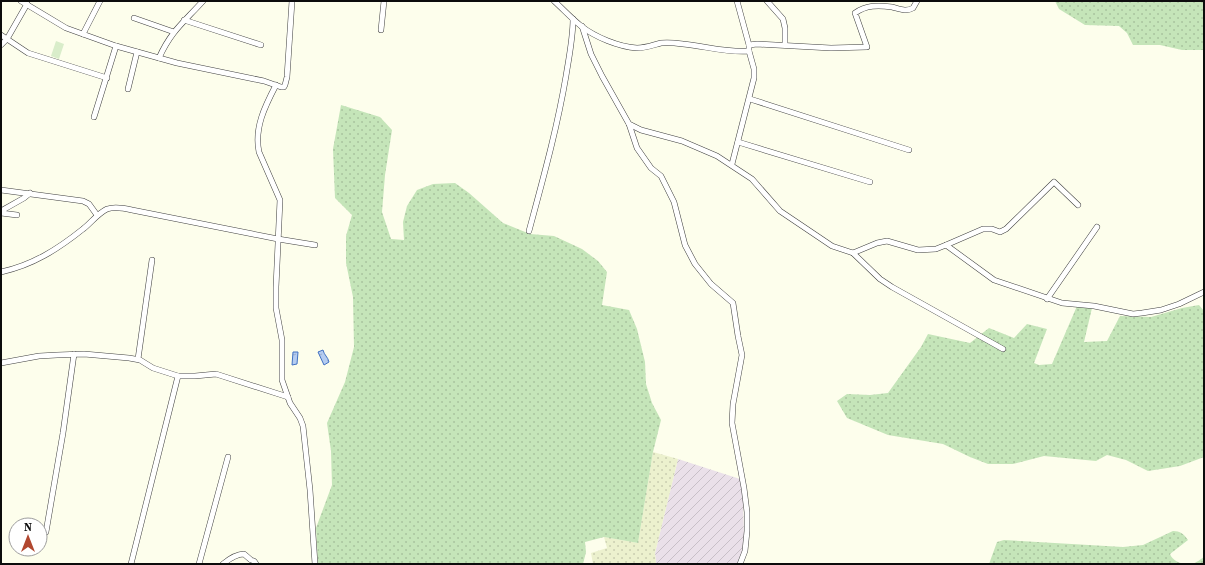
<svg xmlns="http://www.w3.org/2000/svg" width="1205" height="565" viewBox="0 0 1205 565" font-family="'Source Serif 4',serif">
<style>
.industrial{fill:url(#industrial-furrows)}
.farmland{fill:url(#farmland-dots)}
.grass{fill:url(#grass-dots)}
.pitch{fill:#d9edca}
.water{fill:url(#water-ripples);stroke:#4171c2}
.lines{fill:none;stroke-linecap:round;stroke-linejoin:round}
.minor-casing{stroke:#3f3f3f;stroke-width:6}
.minor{stroke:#fff;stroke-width:5}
</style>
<defs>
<pattern id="industrial-furrows" width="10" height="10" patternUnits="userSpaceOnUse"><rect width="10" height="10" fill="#eae0e9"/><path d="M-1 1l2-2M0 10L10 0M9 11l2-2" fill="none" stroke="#c8bfc7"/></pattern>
<pattern id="farmland-dots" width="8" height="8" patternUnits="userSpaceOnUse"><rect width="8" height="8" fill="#ecf1ce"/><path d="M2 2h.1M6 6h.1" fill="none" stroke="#c9cdb0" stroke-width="1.8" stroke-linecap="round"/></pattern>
<pattern id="grass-dots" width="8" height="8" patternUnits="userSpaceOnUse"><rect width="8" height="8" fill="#c5e5b9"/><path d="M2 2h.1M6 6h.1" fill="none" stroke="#a8c39e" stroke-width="1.8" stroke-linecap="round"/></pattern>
<pattern id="water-ripples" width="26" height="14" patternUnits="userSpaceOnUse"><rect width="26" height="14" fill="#b4ccf1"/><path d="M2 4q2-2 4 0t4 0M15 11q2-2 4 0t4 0" fill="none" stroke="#9aaecd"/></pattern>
</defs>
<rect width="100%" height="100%" fill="#fdfeec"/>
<polygon class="industrial" points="678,459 740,479 743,499 744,534 742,552 737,564 656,564 655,553"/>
<polygon class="farmland" points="653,452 678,459 655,553 656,564 593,564 591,553 607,548 604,537 638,543"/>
<g class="grass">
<polygon points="1055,1 1204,1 1204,50 1182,50 1160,45 1133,45 1127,33 1119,26 1085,25 1059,9"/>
<polygon points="341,105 380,117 392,130 385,175 382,212 391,239 404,240 403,222 407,206 417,190 433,184 455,183 469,193 503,223 530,234 554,236 582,249 598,261 607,272 602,305 629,310 637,329 645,362 646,384 652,403 661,420 653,452 638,543 604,537 585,542 586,552 583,564 323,564 318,563 316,528 332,485 331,451 327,423 345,382 354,347 353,297 346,263 346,236 352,215 335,198 333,149"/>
<polygon points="1199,305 1204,311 1204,457 1180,466 1148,471 1126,460 1107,455 1096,461 1044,456 1013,464 988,464 970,457 943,444 888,435 847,418 837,401 847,394 870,395 888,393 921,347 928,334 970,343 989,328 1014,338 1027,324 1047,329 1034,363 1039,365 1052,364 1077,306 1092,308 1084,342 1107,341 1120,316 1151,317 1182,308"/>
<path d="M1173 531C1180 531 1184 534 1188 540L1170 554C1173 562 1183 565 1192 564 1196 563 1201 559 1204 557V564H989L997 542 1004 540 1123 547 1143 545Z"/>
</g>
<polygon class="pitch" points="56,41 64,44 59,59 51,56"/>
<g class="water">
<path d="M323 350C324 355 328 357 329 362L324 365 318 352Z"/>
<polygon points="293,352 298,352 297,364 292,365"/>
</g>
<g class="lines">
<defs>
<g id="minor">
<polyline points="21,1 66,28 116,46 177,63 264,81 281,87 284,87 285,85 287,77 292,1"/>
<path d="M554 1C563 9 571 18 581 26 595 37 619 47 637 48 646 48 653 45 661 43 668 42 676 43 683 44 705 46 727 53 749 51V45L757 44 831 48 867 47 855 13C866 5 878 5 892 7 900 9 906 12 913 8L917 1"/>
<polyline points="737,1 749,45"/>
<polyline points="767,1 783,19 785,28 785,45"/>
<polyline points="134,18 174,32"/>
<polyline points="184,20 261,45"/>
<polyline points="582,26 591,54 602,76 629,124 641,130 682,141 717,156 752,179 780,211 832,246 853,253 877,243 887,241 918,250 936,249 946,245 994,280 1062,303 1094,306 1133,314 1142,313 1161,310 1179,304 1204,292"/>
<polyline points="381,30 384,1"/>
<polyline points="83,34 100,1"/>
<polyline points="1,35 7,39 27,4"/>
<polyline points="1,45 7,39 28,53 107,78"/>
<path d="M159 58C171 31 184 22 203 1"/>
<path d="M276 85C265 106 254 128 259 152L280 200 276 287V308L282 340V380L290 403 300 418 303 426 310 490 315 564"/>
<polyline points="128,89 137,52"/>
<polyline points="750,99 909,150"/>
<polyline points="94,117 116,46"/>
<polyline points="629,124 637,148 651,168 661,176 674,202 685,245 695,264 711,284 733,303 738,336 742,355 733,404 732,423 744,488 747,512 747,531 745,551 740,564"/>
<polyline points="738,142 870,182"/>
<polyline points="732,164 754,78 754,69 749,51"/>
<polyline points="1,190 83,201 89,204 97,215"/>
<polyline points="1,211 24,198 30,193"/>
<polyline points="1,213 17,215"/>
<path d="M529 231C543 179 557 129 566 76 569 57 573 38 573 19"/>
<polyline points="946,245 983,229 992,229 1000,232 1006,229 1054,182 1078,205"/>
<polyline points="853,253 880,279 892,287 1003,349"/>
<path d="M1 272C33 265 58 249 83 229 91 223 97 214 107 209 115 206 124 208 132 210L278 239 315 245"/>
<polyline points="1047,299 1097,227"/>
<polyline points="138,359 152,260"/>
<polyline points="1,363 39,356 57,355 84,354 129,358 140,360 153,368 178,376 195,376 216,374 288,397"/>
<polyline points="46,532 63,433 74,354"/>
<polyline points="131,564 178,376"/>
<polyline points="199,564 228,457"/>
<path d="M223 564C229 559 237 554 244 554L251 560 254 561 256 564"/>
</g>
</defs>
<use href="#minor" class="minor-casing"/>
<use href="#minor" class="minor"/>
</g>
<rect width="1205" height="565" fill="none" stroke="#0c0c0c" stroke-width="4"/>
<g transform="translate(28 537)"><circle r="19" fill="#ffffff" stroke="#9e9e9e"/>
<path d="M0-3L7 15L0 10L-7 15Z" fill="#b1472f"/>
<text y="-6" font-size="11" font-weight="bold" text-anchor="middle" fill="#0c0c0c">N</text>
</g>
</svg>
